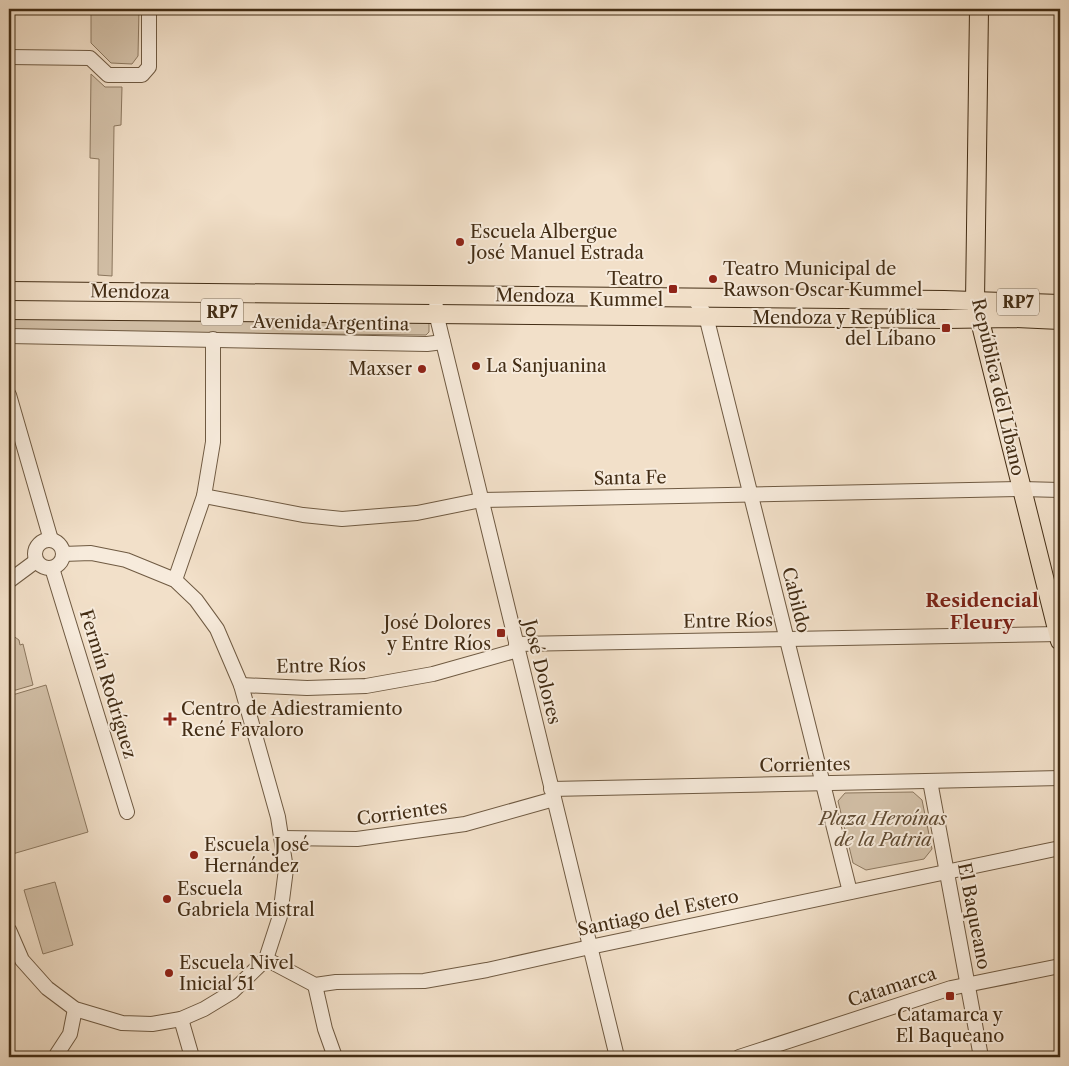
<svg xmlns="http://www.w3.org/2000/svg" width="1069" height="1066" viewBox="0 0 1069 1066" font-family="'Libre Caslon Text',serif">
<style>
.green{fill:#d4c2aa;stroke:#8c7860}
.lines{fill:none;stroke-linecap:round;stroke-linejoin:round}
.minor-casing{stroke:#6f5a42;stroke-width:16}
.major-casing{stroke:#432d15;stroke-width:20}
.minor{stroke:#f7ebdc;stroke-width:14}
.major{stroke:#f2e0c9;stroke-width:18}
.poi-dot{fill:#8f2418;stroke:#f7ebdc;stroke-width:2}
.labels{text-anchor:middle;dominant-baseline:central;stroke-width:4;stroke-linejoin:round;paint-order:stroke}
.shield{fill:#f7ebdc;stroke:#796651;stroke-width:1}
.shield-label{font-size:16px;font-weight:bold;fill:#432d15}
.poi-label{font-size:18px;fill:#432d15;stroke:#f7ebdc;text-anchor:start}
.street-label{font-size:18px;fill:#432d15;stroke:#f7ebdc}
.park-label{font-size:18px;font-style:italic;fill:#604b33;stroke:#f7ebdc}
.neighbourhood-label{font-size:19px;font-weight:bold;fill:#7a1f14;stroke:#f7ebdc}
</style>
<rect width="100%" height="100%" fill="#f2e0c9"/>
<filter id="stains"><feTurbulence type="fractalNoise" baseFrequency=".004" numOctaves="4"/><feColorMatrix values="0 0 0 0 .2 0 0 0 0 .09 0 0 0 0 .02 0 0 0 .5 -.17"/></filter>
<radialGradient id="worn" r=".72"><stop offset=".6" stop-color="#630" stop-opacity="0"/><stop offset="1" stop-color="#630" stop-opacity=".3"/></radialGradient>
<g class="green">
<polygon points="91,9 139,9 138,56 132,64 111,63 91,43"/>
<polygon points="91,74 105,87 122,87 121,125 114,126 112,276 98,275 99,159 90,158"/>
<polygon points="11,318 429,322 429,332 426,335 11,331 9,329 9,320"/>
<polygon points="9,633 19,640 20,645 23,644 33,685 9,692"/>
<polygon points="46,685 88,832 9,855 9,696"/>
<polygon points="913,792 922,800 932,849 924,859 866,870 853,863 838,801 845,793"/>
<polygon points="55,882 73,945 43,954 24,890"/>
</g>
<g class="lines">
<defs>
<g id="minor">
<polyline points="9,57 90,58 108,75 142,75 149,67 149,9"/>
<polyline points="694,298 706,316 850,892"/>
<polyline points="436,306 436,313 617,1057"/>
<polyline points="9,336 427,344 443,342"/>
<polyline points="9,395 51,540"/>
<polyline points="204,496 303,515 342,519 417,513 481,500 1022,489 1060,490"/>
<circle cx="49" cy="554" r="14"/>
<polyline points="52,568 127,812"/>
<polyline points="175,580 204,496 213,442 213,339"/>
<polyline points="9,581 36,561"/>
<polyline points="516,644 1060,634"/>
<polyline points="241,685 307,688 366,686 433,674 518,650"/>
<polyline points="930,781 981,1057"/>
<polyline points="551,789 1060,778"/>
<polyline points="282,838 357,839 465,824 554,799"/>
<polyline points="9,930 22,960 47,988 75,1009 122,1023 152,1024 181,1019 204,1009 232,992 266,959 280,916 286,869 278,817 241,685 217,629 196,600 175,580 126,560 91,553 63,554"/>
<polyline points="266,959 315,985 336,982 424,981 487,970 590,947 1060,848"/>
<polyline points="315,985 325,1029 335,1057"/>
<polyline points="181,1019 192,1057"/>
<polyline points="55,1057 70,1034 75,1009"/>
<polyline points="739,1057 951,988 1060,966"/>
</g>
<g id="major">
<polyline points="979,9 975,301 1060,641"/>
<polyline points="9,291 944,300 1060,304"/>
<polyline points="9,310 946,319 1014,318 1060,320"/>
</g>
</defs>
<use href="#minor" class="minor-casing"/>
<use href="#major" class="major-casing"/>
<use href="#minor" class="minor"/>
<use href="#major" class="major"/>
</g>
<g class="poi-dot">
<circle cx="460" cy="242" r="5"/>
<circle cx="713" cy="279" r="5"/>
<rect x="668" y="284" width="10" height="10" rx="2.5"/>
<rect x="941" y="323" width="10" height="10" rx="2.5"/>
<circle cx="476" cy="366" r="5"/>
<circle cx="422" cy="369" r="5"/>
<rect x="496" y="628" width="10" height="10" rx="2.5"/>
<path d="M167.5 711.5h5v5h5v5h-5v5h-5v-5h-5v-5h5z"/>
<circle cx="194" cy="855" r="5"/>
<circle cx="167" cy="899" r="5"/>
<circle cx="169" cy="973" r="5"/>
<rect x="945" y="991" width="10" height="10" rx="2.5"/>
</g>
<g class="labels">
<g class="shield">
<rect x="997" y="288.5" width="42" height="27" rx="4"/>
<rect x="201" y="298.5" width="42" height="27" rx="4"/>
</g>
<g class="shield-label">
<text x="1018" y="302">RP7</text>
<text x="222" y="312">RP7</text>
</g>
<g class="poi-label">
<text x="470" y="232">Escuela Albergue<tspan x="470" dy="21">José Manuel Estrada</tspan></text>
<text x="723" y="269">Teatro Municipal de<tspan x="723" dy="21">Rawson Oscar Kummel</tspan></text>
<text x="663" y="279" text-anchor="end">Teatro<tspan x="663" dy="21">Kummel</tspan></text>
<text x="936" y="318" text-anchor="end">Mendoza y República<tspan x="936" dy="21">del Líbano</tspan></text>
<text x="486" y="366">La Sanjuanina</text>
<text x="412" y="369" text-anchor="end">Maxser</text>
<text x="491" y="623" text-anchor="end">José Dolores<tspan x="491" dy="21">y Entre Ríos</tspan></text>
<text x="181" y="709">Centro de Adiestramiento<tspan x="181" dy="21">René Favaloro</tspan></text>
<text x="204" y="845">Escuela José<tspan x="204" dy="21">Hernández</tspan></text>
<text x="177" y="889">Escuela<tspan x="177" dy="21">Gabriela Mistral</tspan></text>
<text x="179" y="963">Escuela Nivel<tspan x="179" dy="21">Inicial 51</tspan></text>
<text x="950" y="1015" text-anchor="middle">Catamarca y<tspan x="950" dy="21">El Baqueano</tspan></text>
</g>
<g class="street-label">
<text transform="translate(130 292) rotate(1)">Mendoza</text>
<text transform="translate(535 296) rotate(1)">Mendoza</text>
<text transform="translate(331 323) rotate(1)">Avenida Argentina</text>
<text transform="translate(998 387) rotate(77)">República del Líbano</text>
<text transform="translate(630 478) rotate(-1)">Santa Fe</text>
<text transform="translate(796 600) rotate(76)">Cabildo</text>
<text transform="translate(728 621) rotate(-1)">Entre Ríos</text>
<text transform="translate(321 666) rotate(-1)">Entre Ríos</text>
<text transform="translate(542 672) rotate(76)">José Dolores</text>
<text transform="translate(108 684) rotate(73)">Fermín Rodríguez</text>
<text transform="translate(805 765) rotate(-1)">Corrientes</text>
<text transform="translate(402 813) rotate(-8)">Corrientes</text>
<text transform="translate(658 913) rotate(-12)">Santiago del Estero</text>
<text transform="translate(974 916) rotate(79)">El Baqueano</text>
<text transform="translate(892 987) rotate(-18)">Catamarca</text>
</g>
<g class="park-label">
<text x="883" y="819">Plaza Heroínas<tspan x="883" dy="21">de la Patria</tspan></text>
</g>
<g class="neighbourhood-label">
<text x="982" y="600">Residencial<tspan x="982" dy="22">Fleury</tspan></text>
</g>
</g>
<rect width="1069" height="1066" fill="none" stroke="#f2e0c9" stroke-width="30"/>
<rect x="10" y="10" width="1049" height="1046" fill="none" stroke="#432d15" stroke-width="2.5"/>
<rect x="15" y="15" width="1039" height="1036" fill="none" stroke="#432d15"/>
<rect width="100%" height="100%" filter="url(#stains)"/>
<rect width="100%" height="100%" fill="url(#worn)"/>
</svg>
